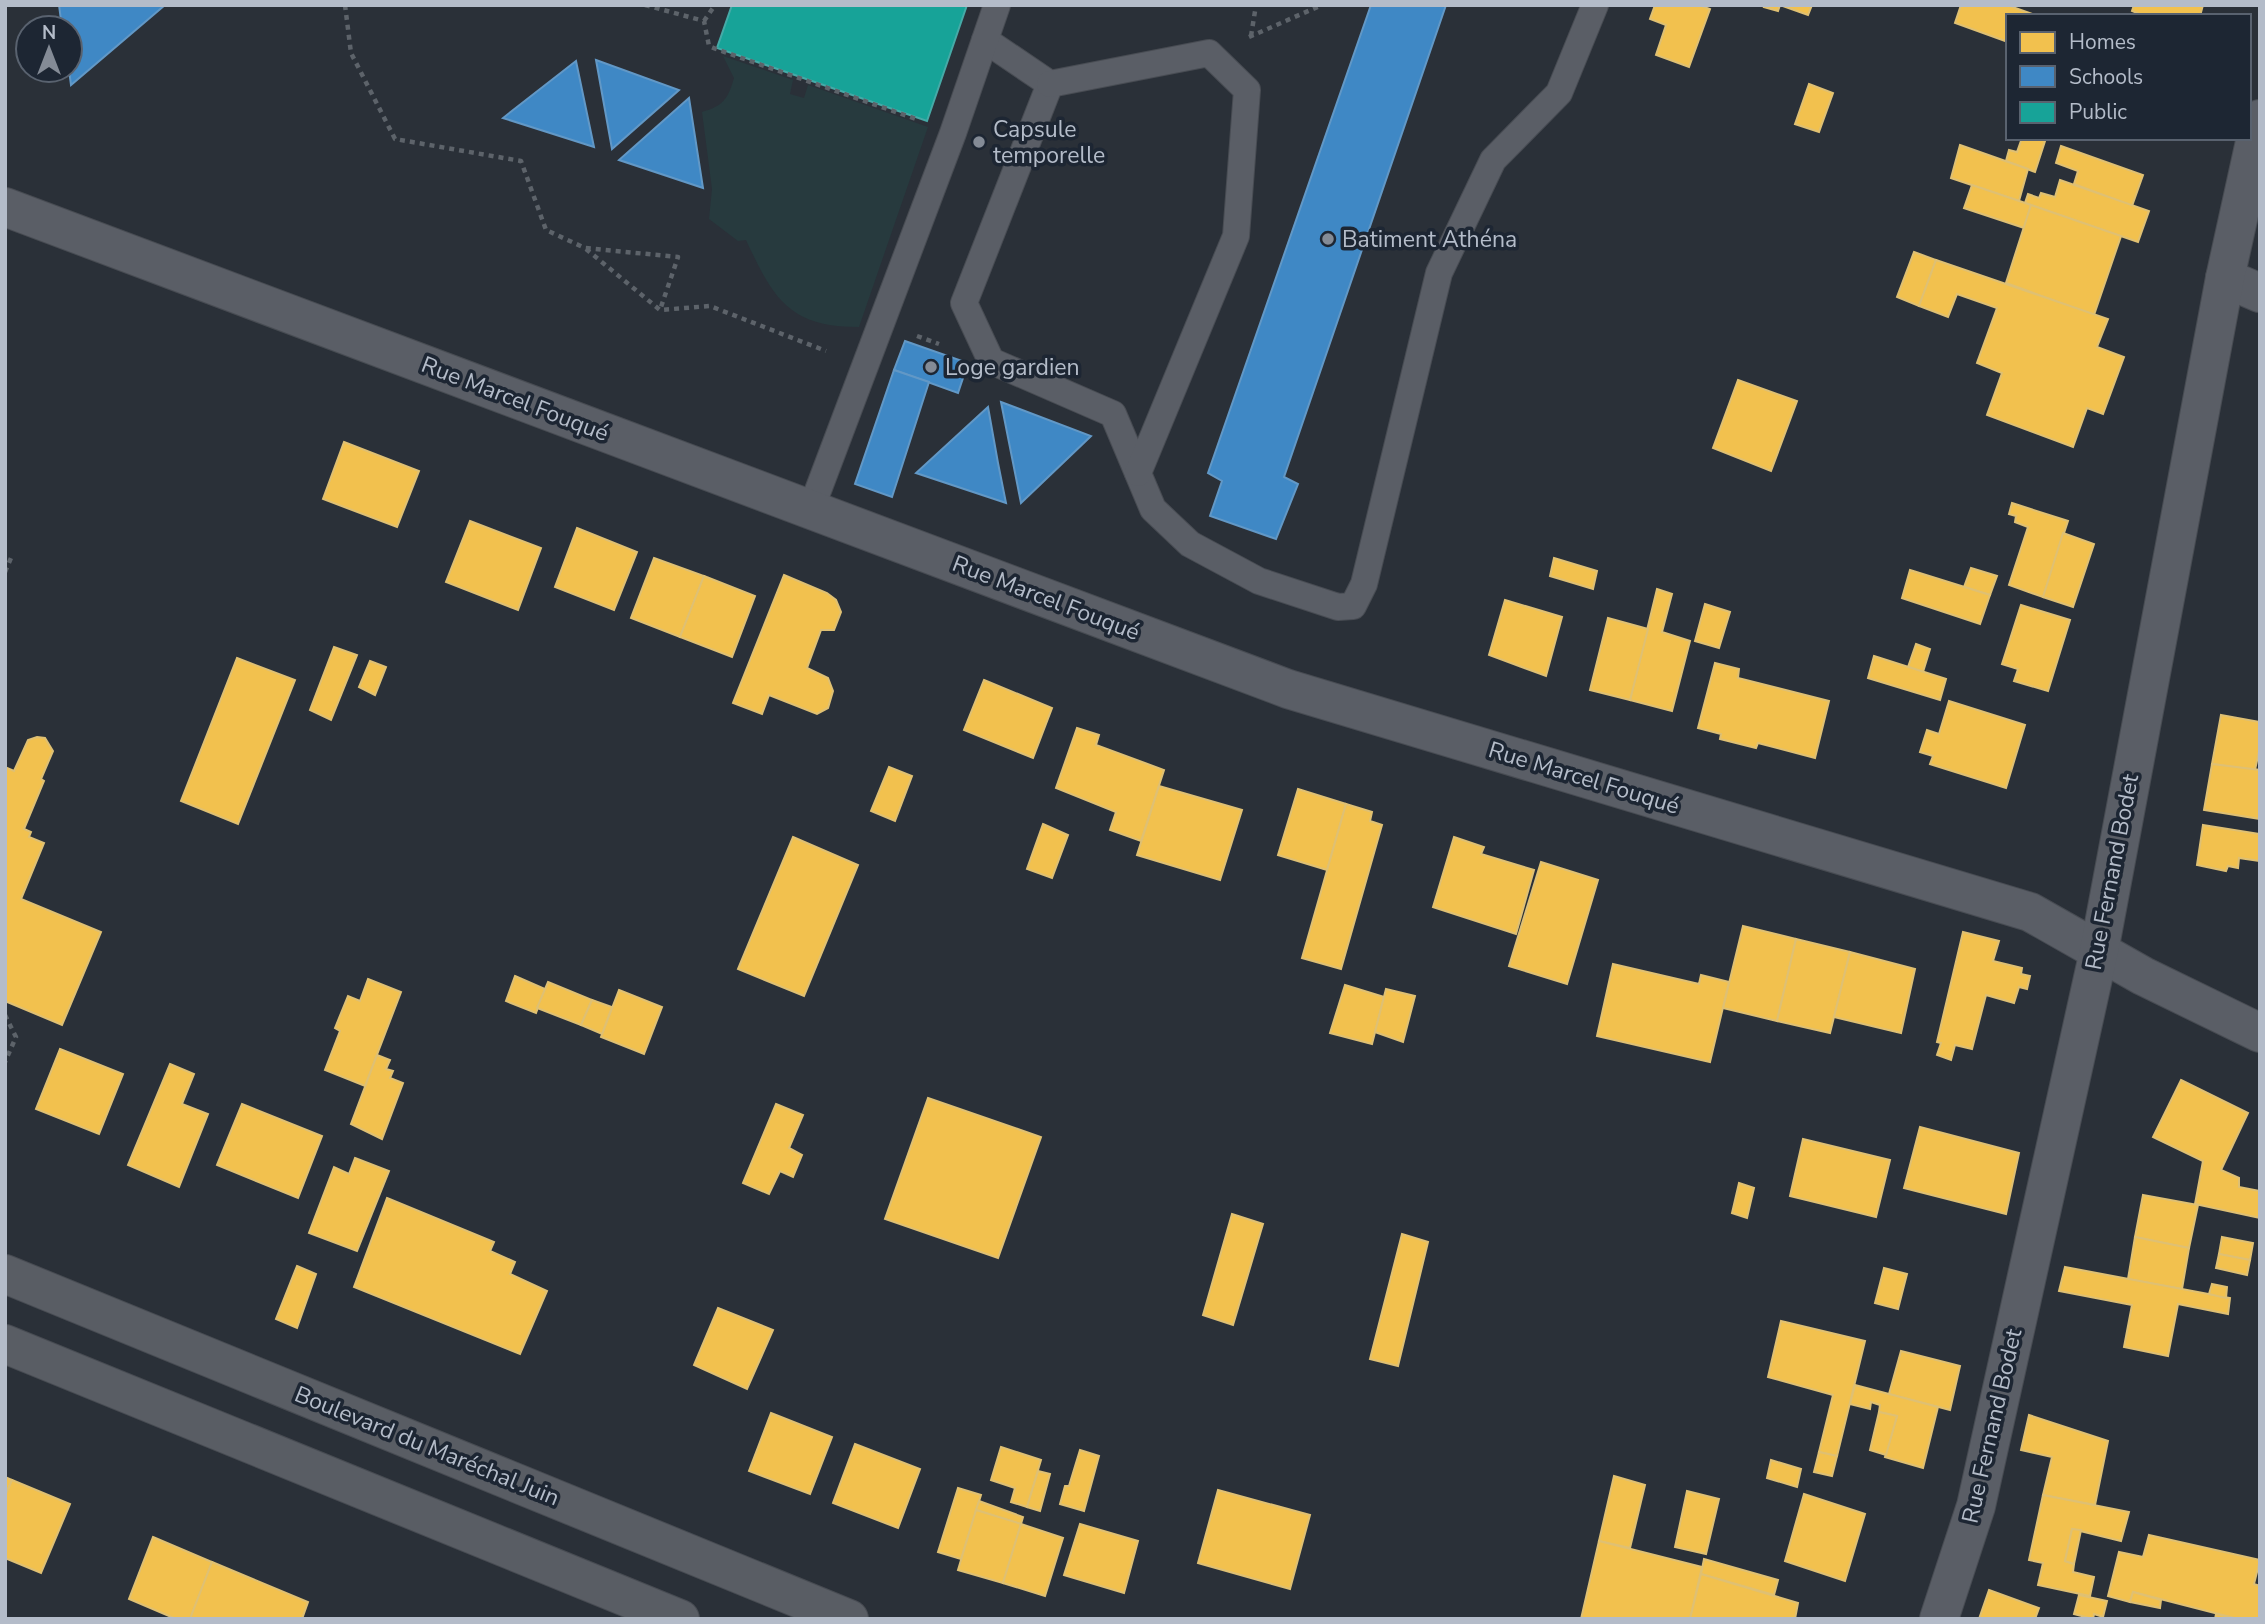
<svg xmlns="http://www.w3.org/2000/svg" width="2265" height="1624" viewBox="0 0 2265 1624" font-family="'Nunito Sans',sans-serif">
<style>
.green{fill:#273a3e}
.homes{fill:#f2c14e;stroke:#dfc073;stroke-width:2}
.schools{fill:#3f88c5;stroke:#6298c6;stroke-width:2}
.public{fill:#17a398;stroke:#46aaa7;stroke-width:2}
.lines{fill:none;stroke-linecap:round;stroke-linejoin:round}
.service-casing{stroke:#484c53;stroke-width:28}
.minor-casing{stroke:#484c53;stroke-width:40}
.secondary-casing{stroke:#484c53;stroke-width:40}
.path{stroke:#5d636a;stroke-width:4.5;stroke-dasharray:5 5;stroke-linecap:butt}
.service{stroke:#5a5e66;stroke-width:26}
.minor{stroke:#5a5e66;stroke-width:38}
.secondary{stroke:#595d64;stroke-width:38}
.poi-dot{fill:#848b96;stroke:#1d2633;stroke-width:2.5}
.labels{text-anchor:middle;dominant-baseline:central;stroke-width:7;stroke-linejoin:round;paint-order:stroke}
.poi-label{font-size:23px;fill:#b4bcc9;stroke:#1d2633;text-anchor:start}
.street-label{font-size:23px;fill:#b4bcc9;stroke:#1d2633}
</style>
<rect width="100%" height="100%" fill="#2a3038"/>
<path class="green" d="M723 56 793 80 790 94 804 98 808 85 928 127 859 327C789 327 773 298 746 240L738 241 709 219 712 189 702 112C723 106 728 99 734 78Z"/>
<g class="homes">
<polygon points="1655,5 1699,5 1710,9 1689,67 1656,55 1666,25 1650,19"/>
<polygon points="1765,5 1812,5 1808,15 1780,5 1778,11 1764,7"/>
<polygon points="1961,5 2007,5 2038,16 2008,16 2008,42 1955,23"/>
<polygon points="2134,5 2203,5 2200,16 2144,16 2132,11"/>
<polygon points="1809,84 1833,93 1819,132 1795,124"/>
<polygon points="2022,138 2037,138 2045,141 2035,172 2006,161 2009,150 2017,152"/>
<polygon points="1960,145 2028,169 2019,201 1951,178"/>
<polygon points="2061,146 2143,175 2132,206 2074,184 2078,171 2056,163"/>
<polygon points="2060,180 2149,211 2138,242 2025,203 2028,194 2039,198 2041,193 2055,197"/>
<polygon points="1972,185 2031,205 2024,228 1964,208"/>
<polygon points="2031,205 2121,236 2094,315 2006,283"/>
<polygon points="1914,252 1936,260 1919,306 1897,297"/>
<polygon points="1936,260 2108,319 2097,347 2124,357 2103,414 2087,408 2073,447 1987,415 2002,373 1977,363 1997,308 1957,294 1948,317 1919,306"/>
<polygon points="1738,380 1797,401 1771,471 1713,448"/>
<polygon points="344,442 419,471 397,527 323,499"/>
<polygon points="2012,503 2068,521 2043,597 2009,585 2028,527 2015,522 2016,516 2009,514"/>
<polygon points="470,521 541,548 518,610 446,582"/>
<polygon points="577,528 637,552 614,610 555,587"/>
<polygon points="2063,533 2094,544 2073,607 2043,597"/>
<polygon points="654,558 704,576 680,637 631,618"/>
<polygon points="1554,558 1597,571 1593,589 1550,576"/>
<polygon points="1971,568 1997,576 1990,595 1964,587"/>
<polygon points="1910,570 1990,595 1980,624 1902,598"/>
<polygon points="784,575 827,593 836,600 841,612 834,630 821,630 807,668 828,678 833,691 828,708 817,714 769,695 762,714 733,703"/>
<polygon points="704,576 755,596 732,657 680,637"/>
<polygon points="1657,589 1672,594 1662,632 1690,641 1672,711 1630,700"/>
<polygon points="1505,600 1562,617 1546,676 1489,655"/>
<polygon points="1705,604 1730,612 1719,648 1695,641"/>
<polygon points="2021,605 2070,620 2048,691 2014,681 2018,669 2002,664"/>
<polygon points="1608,618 1648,629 1630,700 1590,690"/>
<polygon points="1916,644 1930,649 1923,672 1908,667"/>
<polygon points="334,647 357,655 331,720 310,710"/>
<polygon points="1874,656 1946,679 1940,700 1868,678"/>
<polygon points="237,658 295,680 238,824 181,801"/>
<polygon points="370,661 386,667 375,695 359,687"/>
<polygon points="1715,663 1739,669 1738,678 1829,701 1815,758 1758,743 1756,748 1720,739 1721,734 1698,728"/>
<polygon points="984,680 1052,708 1033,758 964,730"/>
<polygon points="1949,701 2025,725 2006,788 1930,764 1933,756 1920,752 1927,730 1939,734"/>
<polygon points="2221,715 2260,722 2260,747 2255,770 2212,764"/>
<polygon points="1077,728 1099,735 1096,745 1164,770 1141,841 1110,830 1116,812 1056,788"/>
<polygon points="37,737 45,738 53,751 41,779 44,781 24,829 31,832 29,837 44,843 21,899 101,932 62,1025 5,1001 5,767 14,771 28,740"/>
<polygon points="2212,764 2260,770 2260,819 2204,810"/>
<polygon points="889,767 912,776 895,821 871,811"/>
<polygon points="1159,786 1242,810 1220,880 1137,855"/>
<polygon points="1298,789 1346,804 1327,870 1278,855"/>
<polygon points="1346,804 1372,812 1370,821 1382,825 1341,969 1302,958"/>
<polygon points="1043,824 1068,835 1052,878 1027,869"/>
<polygon points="2203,825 2260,834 2260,861 2239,858 2238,868 2228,866 2226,871 2197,865"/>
<polygon points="793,837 858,865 804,996 738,969"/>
<polygon points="1454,837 1484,847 1481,854 1534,870 1516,934 1433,907"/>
<polygon points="1541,862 1598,880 1567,984 1509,966"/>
<polygon points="1743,926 1796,939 1777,1021 1723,1008"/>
<polygon points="1963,932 1999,941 1993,961 2022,968 2021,974 2030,976 2027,989 2019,987 2014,1003 1986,995 1972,1049 1955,1045 1951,1060 1937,1055 1941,1043 1937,1042"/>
<polygon points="1796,939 1850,952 1830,1033 1777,1021"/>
<polygon points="1850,952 1915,969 1901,1033 1834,1017"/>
<polygon points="1613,964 1699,984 1701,975 1729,982 1710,1062 1597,1036"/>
<polygon points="515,976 545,989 536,1013 506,1001"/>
<polygon points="368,979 401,992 365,1086 325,1070 340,1031 335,1028 348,996 360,1001"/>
<polygon points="548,982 592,1000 581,1025 537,1008"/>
<polygon points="1345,985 1384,997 1372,1044 1330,1033"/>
<polygon points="1386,989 1415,996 1403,1042 1375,1032"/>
<polygon points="619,990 662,1007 644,1054 601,1037"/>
<polygon points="592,1000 612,1007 602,1034 581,1025"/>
<polygon points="60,1049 123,1074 99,1134 36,1109"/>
<polygon points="377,1055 390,1060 386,1069 393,1071 390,1078 403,1083 382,1139 351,1124"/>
<polygon points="170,1064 194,1074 182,1104 208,1114 179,1187 128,1165"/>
<polygon points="2181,1080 2248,1113 2221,1170 2239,1178 2239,1187 2260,1191 2260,1218 2195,1204 2203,1161 2153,1137"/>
<polygon points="928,1098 1041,1137 998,1258 885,1219"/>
<polygon points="242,1104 322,1136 298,1198 217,1165"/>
<polygon points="776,1104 803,1115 789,1148 802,1155 793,1177 780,1171 769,1194 743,1183"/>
<polygon points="1920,1127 2019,1153 2006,1214 1904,1188"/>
<polygon points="1803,1139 1890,1160 1876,1217 1790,1196"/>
<polygon points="355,1158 389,1171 357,1251 309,1233 334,1167 349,1174"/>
<polygon points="1739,1183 1754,1188 1747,1218 1732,1213"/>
<polygon points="2143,1195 2198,1205 2189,1248 2135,1237"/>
<polygon points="387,1198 494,1242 490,1251 515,1262 510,1274 547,1291 520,1354 354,1287"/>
<polygon points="1232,1214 1263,1224 1233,1325 1203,1315"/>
<polygon points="1402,1234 1428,1242 1398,1366 1370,1359"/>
<polygon points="2135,1237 2189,1248 2182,1289 2128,1279"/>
<polygon points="2222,1237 2253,1243 2250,1260 2219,1254"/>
<polygon points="2219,1254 2250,1260 2247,1275 2216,1268"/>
<polygon points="297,1266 316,1274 297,1328 276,1319"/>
<polygon points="2065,1267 2230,1298 2228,1314 2178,1304 2168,1356 2124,1347 2132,1305 2059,1291"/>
<polygon points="1884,1268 1907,1274 1898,1309 1875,1303"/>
<polygon points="2212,1284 2227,1287 2226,1298 2209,1294"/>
<polygon points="718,1308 773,1330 747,1389 694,1365"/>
<polygon points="1781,1321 1865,1341 1837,1456 1819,1452 1833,1395 1768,1377"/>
<polygon points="1901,1351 1960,1366 1950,1410 1889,1394"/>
<polygon points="1855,1385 1938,1407 1923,1468 1885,1457 1897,1416 1879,1412 1880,1405 1871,1402 1870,1409 1850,1404"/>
<polygon points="1879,1412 1897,1416 1886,1455 1870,1450"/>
<polygon points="771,1413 832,1437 810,1494 749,1471"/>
<polygon points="2029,1415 2108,1441 2095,1505 2043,1495 2052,1457 2021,1450"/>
<polygon points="855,1444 920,1469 898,1528 833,1503"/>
<polygon points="1001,1447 1041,1460 1027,1507 1011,1502 1015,1488 991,1480"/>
<polygon points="1080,1450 1099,1456 1084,1511 1060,1504 1065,1486 1069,1486"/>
<polygon points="1819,1452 1837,1456 1832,1476 1814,1472"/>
<polygon points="1771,1460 1801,1469 1797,1487 1767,1478"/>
<polygon points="1038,1471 1050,1474 1040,1511 1027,1507"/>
<polygon points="1614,1476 1645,1485 1630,1548 1599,1541"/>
<polygon points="5,1477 12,1480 5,1496"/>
<polygon points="12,1480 70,1504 41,1573 5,1558 5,1496"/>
<polygon points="958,1488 981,1495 961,1559 938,1552"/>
<polygon points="1218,1490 1310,1515 1290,1589 1198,1563"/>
<polygon points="1687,1491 1719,1499 1706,1554 1675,1547"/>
<polygon points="1804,1494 1865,1514 1845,1581 1785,1561"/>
<polygon points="2043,1495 2129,1512 2121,1541 2072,1529 2065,1561 2074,1564 2073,1572 2094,1577 2090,1596 2038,1585 2043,1563 2029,1560"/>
<polygon points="979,1501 1023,1517 1021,1524 976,1510"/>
<polygon points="976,1510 1021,1524 1003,1583 958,1570"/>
<polygon points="1021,1524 1063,1538 1045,1596 1003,1583"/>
<polygon points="1080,1524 1138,1541 1124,1593 1064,1575"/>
<polygon points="2072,1529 2081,1530 2074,1564 2065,1561"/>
<polygon points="2149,1535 2260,1560 2254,1584 2260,1586 2260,1619 2238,1619 2133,1592 2130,1602 2108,1596 2119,1552 2143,1557"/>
<polygon points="153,1537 212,1562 190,1619 176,1619 129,1599"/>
<polygon points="1599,1541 1702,1567 1690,1619 1581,1619"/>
<polygon points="1704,1559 1778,1580 1774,1595 1701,1574"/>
<polygon points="212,1562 308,1602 302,1619 190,1619"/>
<polygon points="1701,1574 1798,1603 1795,1619 1690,1619"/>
<polygon points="1989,1590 2039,1608 2035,1619 1979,1619"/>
<polygon points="2133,1592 2161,1600 2160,1608 2130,1602"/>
<polygon points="2079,1595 2107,1601 2103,1617 2094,1614 2093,1619 2074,1614"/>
<polygon points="2216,1614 2238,1619 2215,1619"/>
</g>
<g class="schools">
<polygon points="59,5 165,5 71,85 69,70 70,28 62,28"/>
<polygon points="1371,5 1446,5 1284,477 1298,484 1276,539 1210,516 1222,481 1208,473"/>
<polygon points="596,60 679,90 612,149"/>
<polygon points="576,61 594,147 503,118"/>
<polygon points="689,98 703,188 619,160"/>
<polygon points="905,341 968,363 958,393 894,370"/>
<polygon points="894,370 929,382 892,497 855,484"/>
<polygon points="1001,402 1091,436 1021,503"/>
<polygon points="988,407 998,463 1006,503 916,473"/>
</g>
<polygon class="public" points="732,5 967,5 927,121 717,48"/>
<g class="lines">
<defs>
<g id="service">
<polyline points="985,40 1050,84 964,303 991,361 1113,414 1153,509 1190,544 1259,581 1338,607 1353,606 1364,584 1439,273 1493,160 1559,93 1595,5"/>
<polyline points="1050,84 1209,53 1247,90 1236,236 1138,473"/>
<polyline points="811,509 953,133 997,5"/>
</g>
<g id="minor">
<polyline points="5,207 1288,689 2030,912 2143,976 2260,1033"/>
<polyline points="2225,278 2260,293"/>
<polyline points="1939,1619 1976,1506 2099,951 2225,278 2260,119"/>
</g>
<g id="secondary">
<polyline points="5,1274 849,1619"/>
<polyline points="5,1344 680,1619"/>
</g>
</defs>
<use href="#service" class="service-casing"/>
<use href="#minor" class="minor-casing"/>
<use href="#secondary" class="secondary-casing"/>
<g class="path">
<polyline points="345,5 351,53 395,139 521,161 546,230 585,248 678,257 660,310"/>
<polyline points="645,5 704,21 709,46 716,49 916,119"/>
<polyline points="704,21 715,5"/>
<polyline points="1251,36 1256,5"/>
<polyline points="1249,37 1322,5"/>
<polyline points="586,249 660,310 710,306 826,351"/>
<polyline points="917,336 939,344"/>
<polyline points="5,572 11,558"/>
<polyline points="5,1015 16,1037 5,1062"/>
</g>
<use href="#service" class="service"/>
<use href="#minor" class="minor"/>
<use href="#secondary" class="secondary"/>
</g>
<g class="poi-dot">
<circle cx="979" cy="142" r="7"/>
<circle cx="1328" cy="239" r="7"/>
<circle cx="931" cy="367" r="7"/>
</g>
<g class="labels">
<g class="poi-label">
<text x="993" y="129">Capsule<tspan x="993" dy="26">temporelle</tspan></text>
<text x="1342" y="239">Batiment Athéna</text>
<text x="945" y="367">Loge gardien</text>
</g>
<g class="street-label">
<text transform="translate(515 399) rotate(21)">Rue Marcel Fouqué</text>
<text transform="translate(1046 598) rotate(21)">Rue Marcel Fouqué</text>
<text transform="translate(1584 778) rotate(17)">Rue Marcel Fouqué</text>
<text transform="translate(2112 872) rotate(-79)">Rue Fernand Bodet</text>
<text transform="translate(1992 1426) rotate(-77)">Rue Fernand Bodet</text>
<text transform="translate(427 1446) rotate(22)">Boulevard du Maréchal Juin</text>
</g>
</g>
<rect width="2265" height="1624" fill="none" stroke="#b4bcc9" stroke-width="14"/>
<rect x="2006" y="14" width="245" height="126" fill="#1d2633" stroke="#59626f" stroke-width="2"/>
<rect x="2020" y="32" width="35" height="21" fill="#f2c14e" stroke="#59626f" stroke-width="2"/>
<text x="2069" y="49" font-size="21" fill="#b4bcc9">Homes</text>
<rect x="2020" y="66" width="35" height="21" fill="#3f88c5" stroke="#59626f" stroke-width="2"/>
<text x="2069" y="84" font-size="21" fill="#b4bcc9">Schools</text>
<rect x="2020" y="102" width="35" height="21" fill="#17a398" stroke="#59626f" stroke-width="2"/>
<text x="2069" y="119" font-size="21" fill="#b4bcc9">Public</text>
<g transform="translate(49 49)"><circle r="33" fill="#1d2633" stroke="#59626f" stroke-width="2"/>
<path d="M0-5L12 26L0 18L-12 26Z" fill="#848b96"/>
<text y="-10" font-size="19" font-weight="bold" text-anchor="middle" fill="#b4bcc9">N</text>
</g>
</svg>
